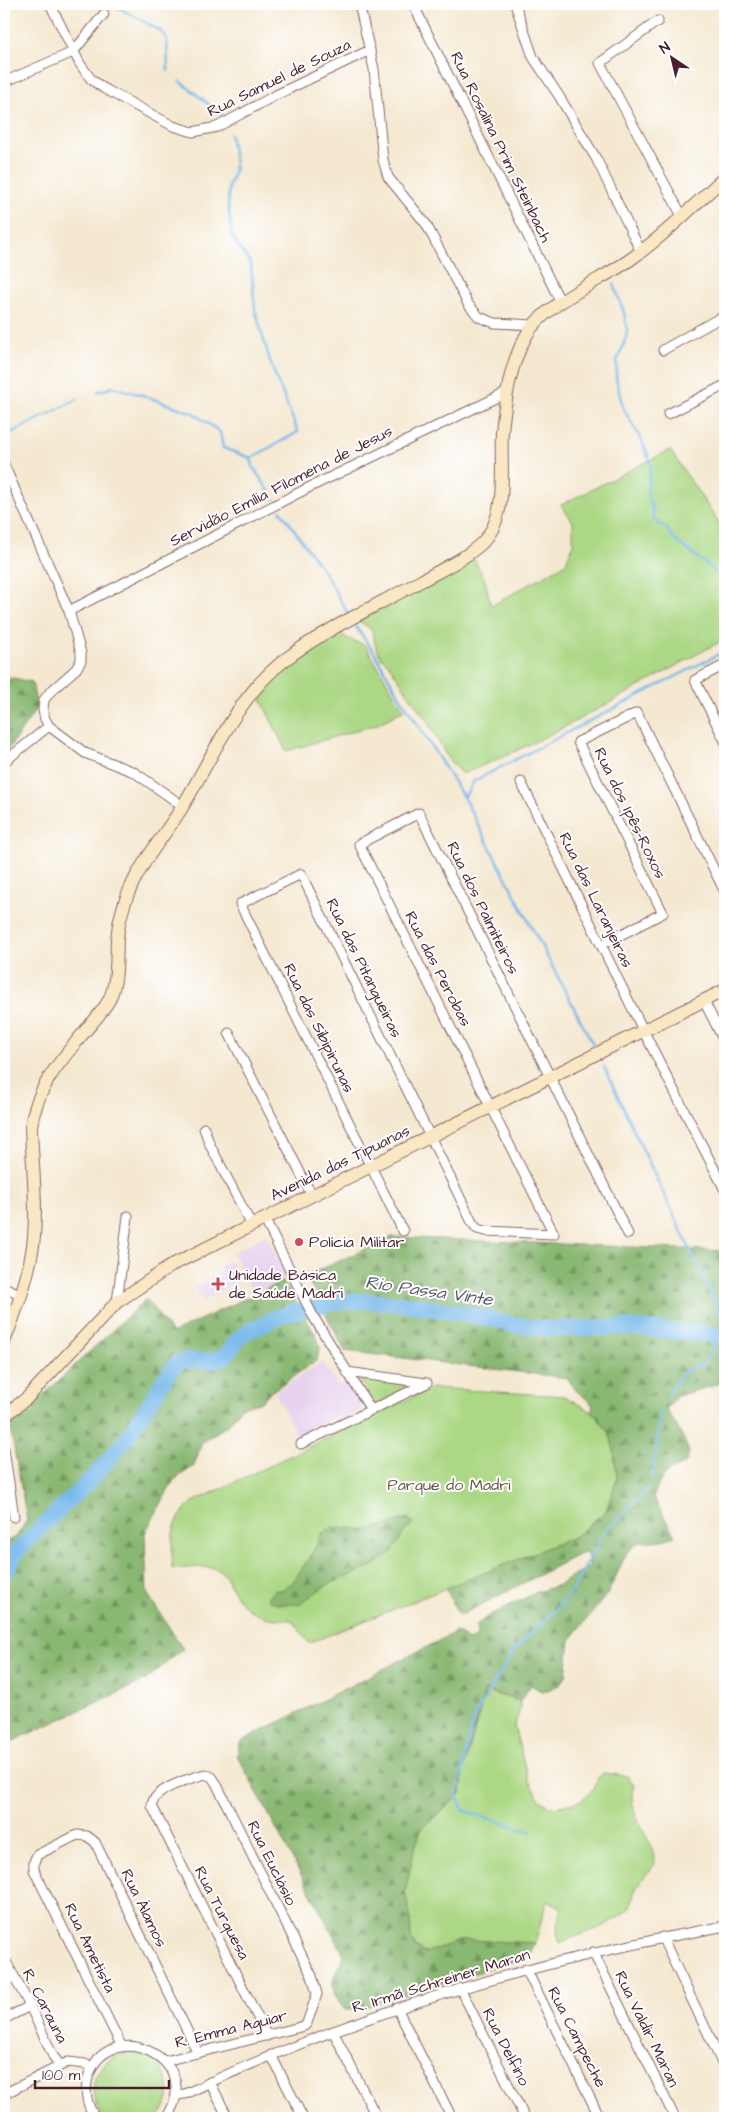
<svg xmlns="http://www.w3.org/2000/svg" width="729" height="2122" viewBox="0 0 729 2122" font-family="'Architects Daughter',sans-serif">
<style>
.built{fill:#e7d2ef}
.green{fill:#acd885;stroke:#7b7c58}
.forest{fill:url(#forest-firs);stroke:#6a6c4e}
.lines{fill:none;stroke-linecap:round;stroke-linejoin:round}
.stream{stroke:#75b7ea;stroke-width:2.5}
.river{stroke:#75b7ea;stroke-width:16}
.street-casing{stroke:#866565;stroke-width:11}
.secondary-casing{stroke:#866565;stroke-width:14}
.street{stroke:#fff;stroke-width:9}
.secondary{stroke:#fae7c3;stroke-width:12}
.poi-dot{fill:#d1495b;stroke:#fff;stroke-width:2}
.labels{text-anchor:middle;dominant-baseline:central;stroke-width:4;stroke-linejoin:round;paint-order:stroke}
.street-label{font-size:16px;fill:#4a1f2b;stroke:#fff}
.poi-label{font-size:16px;fill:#4a1f2b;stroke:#fff;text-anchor:start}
.park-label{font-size:16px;fill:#675646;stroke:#fff}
.water-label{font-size:18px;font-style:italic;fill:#59546e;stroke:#fff}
</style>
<defs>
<pattern id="forest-firs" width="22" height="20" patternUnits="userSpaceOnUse" patternTransform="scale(1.25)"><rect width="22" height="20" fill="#89b872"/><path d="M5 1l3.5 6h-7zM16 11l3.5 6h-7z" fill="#72955e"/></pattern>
</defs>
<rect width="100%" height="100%" fill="#fff"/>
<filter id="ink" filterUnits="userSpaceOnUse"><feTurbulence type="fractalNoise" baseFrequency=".02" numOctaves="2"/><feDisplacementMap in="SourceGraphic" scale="10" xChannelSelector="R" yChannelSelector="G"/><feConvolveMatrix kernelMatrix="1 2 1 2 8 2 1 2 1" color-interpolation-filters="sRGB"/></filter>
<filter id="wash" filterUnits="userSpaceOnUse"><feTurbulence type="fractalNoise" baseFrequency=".0096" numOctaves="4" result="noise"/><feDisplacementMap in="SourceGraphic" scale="20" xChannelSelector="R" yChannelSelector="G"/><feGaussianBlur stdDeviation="1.12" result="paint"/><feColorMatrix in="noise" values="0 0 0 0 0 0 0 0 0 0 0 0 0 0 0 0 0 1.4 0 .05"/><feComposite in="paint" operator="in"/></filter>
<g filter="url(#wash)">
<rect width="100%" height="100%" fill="#f4e8d0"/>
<g class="built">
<polygon points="266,1235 287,1276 253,1294 232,1253"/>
<polygon points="229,1260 240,1280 203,1301 195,1287 222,1273 219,1266"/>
<polygon points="322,1362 339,1387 348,1381 361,1401 361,1410 343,1421 340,1414 297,1436 275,1392"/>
</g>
<g class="green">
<path d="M670 450 725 532V639C638 686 554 738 462 774L448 759 430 726 389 665 382 658 377 651 371 629 359 621 472 555 485 580 491 606 565 564 573 545V522L561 505Z"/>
<path d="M339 630C345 640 354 641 365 645L404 710 378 724 286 751 258 693 279 669Z"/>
<polygon points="359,1379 405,1383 411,1387 375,1405"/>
<path d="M432 1388 564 1396 591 1411 609 1432 614 1450 617 1479 606 1511 574 1537 309 1643 292 1620C261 1619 245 1614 230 1585 227 1579 225 1573 218 1570 206 1564 186 1569 172 1569 173 1537 168 1525 193 1502Z"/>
<path d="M486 1690 490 1693 520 1701V1710L514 1726 528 1779 540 1800 550 1807C564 1805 584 1804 593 1789 596 1782 597 1777 603 1773L627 1776 634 1785C627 1808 641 1824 650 1844 653 1851 654 1857 655 1864 649 1872 641 1880 636 1888 632 1897 633 1906 625 1912 607 1929 581 1933 560 1943L557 1934 560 1907 547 1901 535 1943 462 1940 425 1953 416 1948 411 1938 410 1917 405 1892 413 1853 421 1829 461 1794 463 1771Z"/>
<path d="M135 2053C168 2059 179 2093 158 2118H105C79 2090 99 2052 135 2053Z"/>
</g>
<g class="forest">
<polygon points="4,676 32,682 37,708 4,755"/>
<path d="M392 1237 725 1251V1382L677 1396 666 1409 682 1435 689 1452 686 1463C664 1471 662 1476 653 1497L675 1536 663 1540 639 1542 627 1552 608 1593 570 1640 566 1676 559 1685 543 1692 531 1685 520 1701 485 1690 463 1771 461 1794 421 1829 413 1855 405 1892 410 1915 411 1938 416 1948 425 1953 462 1940 535 1943 528 1957 356 2010H345C325 1986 333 1980 344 1955L237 1755 240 1742 456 1632 465 1637 467 1642 477 1636 476 1625 490 1615 537 1592 559 1585 590 1566 586 1551 459 1616 446 1588 574 1537 606 1512 617 1479 614 1450 609 1432 591 1411 593 1406C586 1395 575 1395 568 1378L345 1351 306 1276Z"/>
<polygon points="283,1281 317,1337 320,1348 317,1360 268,1394 261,1402 241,1407 228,1425 202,1442 194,1466 174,1480 145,1533 147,1593 183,1649 146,1680 4,1745 4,1543 17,1536 27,1520 10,1426 146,1299 172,1333"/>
<polygon points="408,1518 413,1523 403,1534 392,1552 373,1566 327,1585 299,1604 278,1604 269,1601 268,1596 274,1591 283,1589 293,1582 314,1550 321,1534 333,1527 370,1530"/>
</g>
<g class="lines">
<g class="stream">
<polyline points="112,4 161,31 167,39 168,71"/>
<polyline points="180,81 221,114 225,119"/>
<polyline points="230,134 235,163 234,172 229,185 228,203 232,237 251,264 255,309 264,341 273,370 298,432 251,458"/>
<polyline points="614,284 625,316 627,330 626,338 617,361 616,379 623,408 642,441 651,464 647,494 653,510 653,519 667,529 675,540 725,579"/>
<polyline points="97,392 113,387 142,395 193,413 220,432 223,448 251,458"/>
<polyline points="7,435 78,399"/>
<polyline points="251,458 253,467 274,499"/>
<polyline points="280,510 325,573 348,614"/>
<polyline points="356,627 374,652 400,697 464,798 593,1044"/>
<polyline points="464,798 474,781 725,651"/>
<polyline points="604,1067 725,1324"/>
<polyline points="668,1395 679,1377 687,1371 705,1363 716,1341 722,1337"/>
<polyline points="652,1479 661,1412"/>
<polyline points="532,1832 463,1810 457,1796 473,1721 480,1707 515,1649 563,1602 574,1587 604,1533 647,1489"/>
</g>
<polyline class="river" points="4,1575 17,1551 97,1473 127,1438 166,1377 177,1363 186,1360 210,1361 224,1357 239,1338 251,1330 282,1315 335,1302 367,1301 414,1305 478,1316 514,1325 548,1329 625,1327 725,1336"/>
</g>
</g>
<g filter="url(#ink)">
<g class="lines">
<defs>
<g id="street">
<polyline points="50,4 80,64 91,79 103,88 173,126 193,132 217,127 276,95 370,50"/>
<polyline points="359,4 374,69 383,160 388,177 426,224 468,304 479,317 495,323 533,325"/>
<polyline points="413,4 561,303"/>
<polyline points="515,4 533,57 559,96 597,160 641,252"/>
<polyline points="658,21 600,63 682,216"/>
<polyline points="4,82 73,52 104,14"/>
<polyline points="663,350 725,315"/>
<polyline points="668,414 725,385"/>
<polyline points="4,465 69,611 81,653 81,661 76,669 50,692 44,700 43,710 45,719 49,726 85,753 134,772 183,806"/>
<polyline points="69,611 310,487 508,392"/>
<polyline points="725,665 695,680 725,741"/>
<polyline points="4,762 49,726"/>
<polyline points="521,782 643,1030 725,1190"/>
<polyline points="601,945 663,913 578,742 637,713 725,892"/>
<polyline points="704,1001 725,1043"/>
<polyline points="229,1033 311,1194"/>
<polyline points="204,1128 210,1145 251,1224"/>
<polyline points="264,1218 313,1316 371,1410"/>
<polyline points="403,1231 240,904 301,874 472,1222 477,1229 485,1231 554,1234 359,844 419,813 628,1234"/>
<polyline points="4,1287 22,1295"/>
<polyline points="117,1302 128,1216"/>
<polyline points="347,1372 426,1383"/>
<polyline points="301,1444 427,1383"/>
<polyline points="4,1449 14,1517"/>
<polyline points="662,1937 725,2069"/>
<polyline points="593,1952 675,2118"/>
<polyline points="4,1958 30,2006 53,2056 60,2065"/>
<polyline points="526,1969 600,2118"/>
<polyline points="460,1988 525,2118"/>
<polyline points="397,2008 452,2118"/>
<polyline points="4,2019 30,2006"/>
<polyline points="333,2031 377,2118"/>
<polyline points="122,2047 34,1870 34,1862 37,1855 77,1835 87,1836 95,1842 198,2053"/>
<polyline points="271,2055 303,2118"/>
<path d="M165 2061 304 2026 307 2023 317 1994 312 1976 216 1783 212 1777 205 1774C191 1778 152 1789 152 1806L267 2036"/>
<polyline points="210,2082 228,2118"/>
<polyline points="4,2094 68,2062 85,2064 92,2068"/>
<path d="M176 2095 185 2094C356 2012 539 1960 725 1926"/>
<path d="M96 2118C87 2107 84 2092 88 2078 107 2013 208 2059 166 2118"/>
</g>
<g id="secondary">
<path d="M4 1342C16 1310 28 1280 33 1246 38 1207 32 1165 31 1126 38 1084 60 1062 86 1030 94 1021 103 1011 109 1000 118 982 116 959 117 939 118 927 121 914 125 902 137 866 163 838 183 806 213 756 237 696 286 659 327 628 376 606 421 581 441 570 475 554 488 536 508 508 500 465 502 432 505 400 510 364 526 336 542 305 602 280 631 259 665 235 694 205 725 177"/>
<polyline points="4,1416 27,1398 117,1302 174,1264 725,990"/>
</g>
</defs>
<use href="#street" class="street-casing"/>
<use href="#secondary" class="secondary-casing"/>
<use href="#street" class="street"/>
<use href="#secondary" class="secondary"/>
</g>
</g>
<g class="poi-dot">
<circle cx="299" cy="1242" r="5"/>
<path d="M215.5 1276.5h5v5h5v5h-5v5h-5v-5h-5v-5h5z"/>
</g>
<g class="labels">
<g class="street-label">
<text transform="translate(279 78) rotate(-26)">Rua Samuel de Souza</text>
<text transform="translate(501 147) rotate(64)">Rua Rosalina Prim Steinbach</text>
<text transform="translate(281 486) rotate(-27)">Servidão Emília Filomena de Jesus</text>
<text transform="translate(630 813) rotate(64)">Rua dos Ipês-Roxos</text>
<text transform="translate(596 900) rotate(64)">Rua das Laranjeiras</text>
<text transform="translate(483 908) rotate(64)">Rua dos Palmiteiros</text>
<text transform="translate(364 968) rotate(64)">Rua das Pitangueiras</text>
<text transform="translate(438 969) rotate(63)">Rua das Perobas</text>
<text transform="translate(319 1028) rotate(64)">Rua das Sibipirunas</text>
<text transform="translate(340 1163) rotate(-26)">Avenida das Tipuanas</text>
<text transform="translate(272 1863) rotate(64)">Rua Euclásio</text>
<text transform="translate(144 1908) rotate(64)">Rua Álamos</text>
<text transform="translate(222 1913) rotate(63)">Rua Turquesa</text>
<text transform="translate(90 1948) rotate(64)">Rua Ametista</text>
<text transform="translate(441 1981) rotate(-17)">R. Irmã Schreiner Maran</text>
<text transform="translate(45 2006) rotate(63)">R. Carauna</text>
<text transform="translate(231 2029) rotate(-14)">R. Emma Aguiar</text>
<text transform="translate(647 2029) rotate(64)">Rua Valdir Maran</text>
<text transform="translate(577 2037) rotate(63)">Rua Campeche</text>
<text transform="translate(506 2047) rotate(63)">Rua Delfino</text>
</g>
<g class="poi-label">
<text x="309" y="1242">Polícia Militar</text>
<text x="229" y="1275">Unidade Básica<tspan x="229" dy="18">de Saúde Madri</tspan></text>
</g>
<g class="park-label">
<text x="449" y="1485">Parque do Madri</text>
</g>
<g class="water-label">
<text transform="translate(429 1291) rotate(8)">Rio Passa Vinte</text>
</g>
</g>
<rect width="729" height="2122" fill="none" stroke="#fff" stroke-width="20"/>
<g transform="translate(672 58) rotate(325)" stroke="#ffffff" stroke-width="4" paint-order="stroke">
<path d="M0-4L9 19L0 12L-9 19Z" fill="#4a1f2b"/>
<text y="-8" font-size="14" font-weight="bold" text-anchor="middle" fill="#4a1f2b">N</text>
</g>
<path d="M35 2080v8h134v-8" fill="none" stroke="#4a1f2b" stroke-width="2.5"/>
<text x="42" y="2080" font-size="15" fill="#4a1f2b" stroke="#ffffff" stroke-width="4" paint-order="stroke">100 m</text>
</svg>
